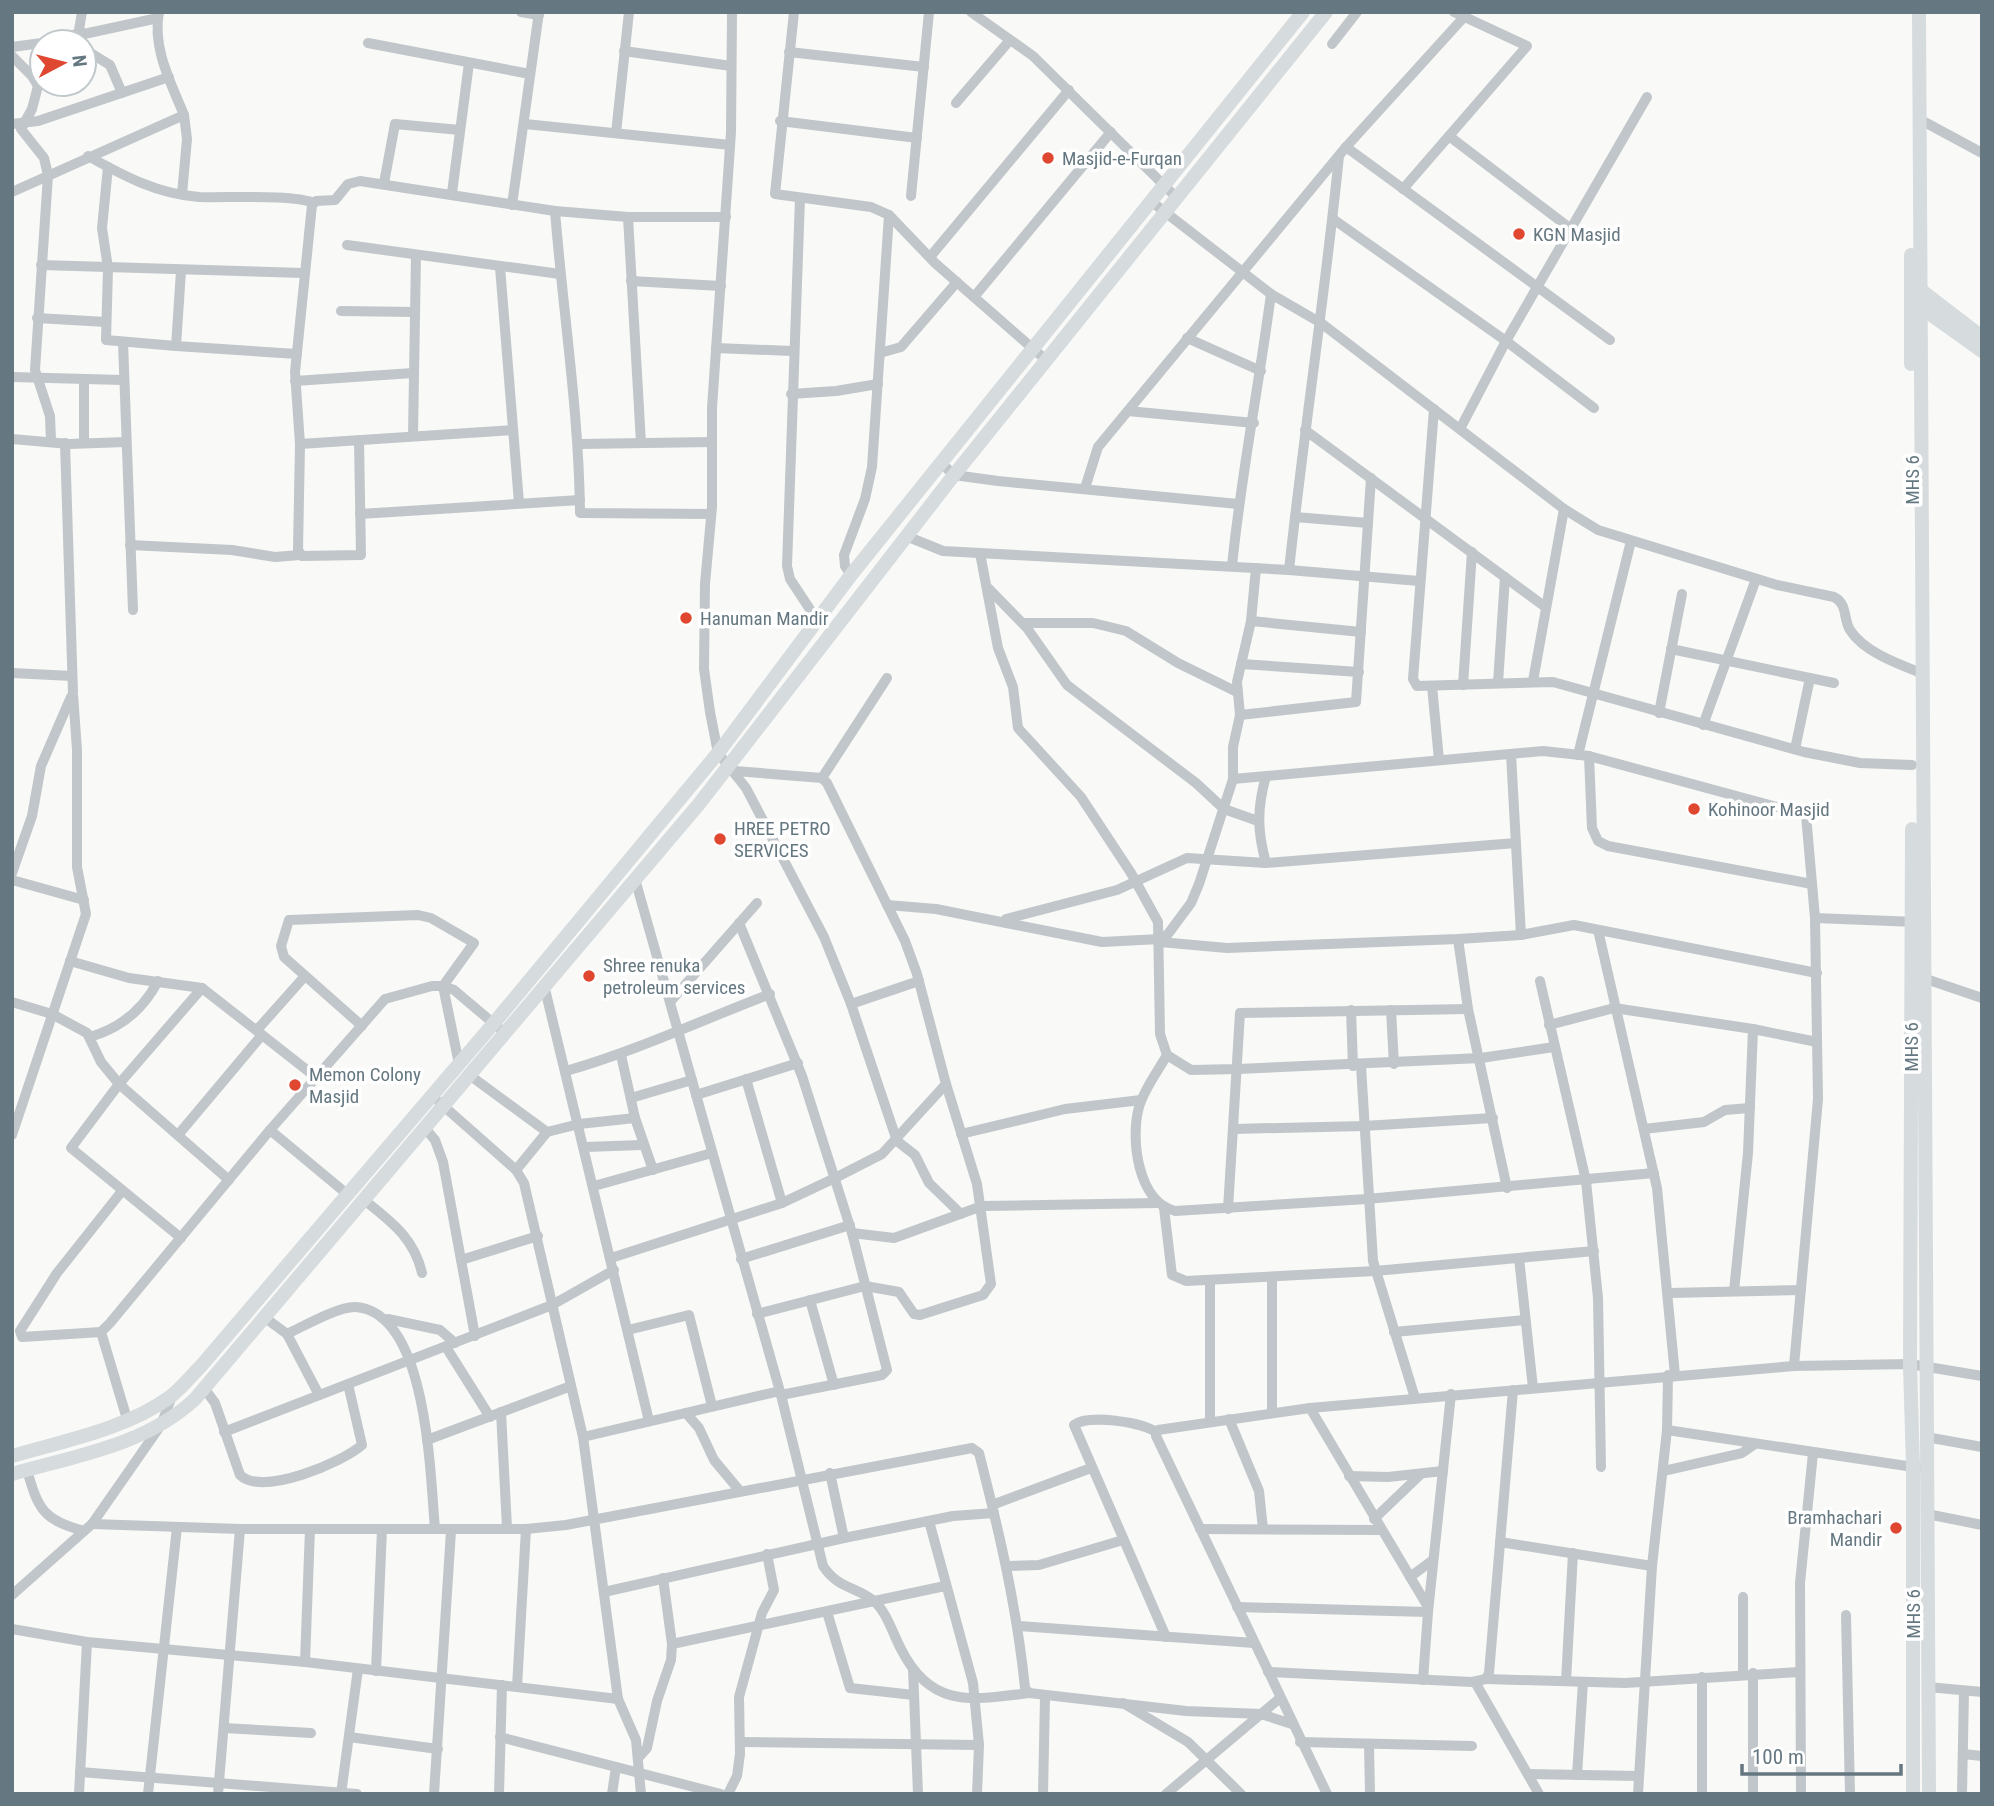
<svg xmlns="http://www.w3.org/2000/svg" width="1994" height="1806" viewBox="0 0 1994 1806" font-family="'Roboto Condensed',sans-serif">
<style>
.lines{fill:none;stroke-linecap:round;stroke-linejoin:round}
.minor{stroke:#c0c6c9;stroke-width:10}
.major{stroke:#d6dbde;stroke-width:14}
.poi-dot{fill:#df4731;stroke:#fff;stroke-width:2.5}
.labels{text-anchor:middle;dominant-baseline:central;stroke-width:7;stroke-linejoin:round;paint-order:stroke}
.poi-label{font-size:19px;fill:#657881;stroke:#fff;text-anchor:start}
.street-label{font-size:19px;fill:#657881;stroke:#fff}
</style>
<rect width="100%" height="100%" fill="#f9f9f7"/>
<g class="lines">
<g class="minor">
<polyline points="82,12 79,30 84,34 158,18"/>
<polyline points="521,12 539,15"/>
<polyline points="732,12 731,132 712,408 712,507 705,584 704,669 710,712 718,753 746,788 824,937 851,1004 897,1141 915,1155 929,1183 961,1214"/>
<polyline points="794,12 775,194 871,207 889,215 935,263 1046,360"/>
<polyline points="971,12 1033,56 1176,197"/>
<polyline points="47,42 80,33"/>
<polyline points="368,43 530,74"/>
<polyline points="1332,44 1357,12"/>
<polyline points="12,47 42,43"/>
<polyline points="84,49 110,65 122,93"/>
<polyline points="624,51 731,66"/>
<polyline points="789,52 924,67"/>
<polyline points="12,56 32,76 38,86 32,109 21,129 44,158 48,175 35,370 50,416 51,441"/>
<polyline points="32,76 42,62"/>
<polyline points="956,103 1010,40"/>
<polyline points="1919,119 1982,153"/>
<polyline points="780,121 917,138"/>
<polyline points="12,124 38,121 169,77"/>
<polyline points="525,124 730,145"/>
<polyline points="616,133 629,12"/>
<polyline points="1449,136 1571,229"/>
<polyline points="1346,147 1610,340"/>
<path d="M88 156C124 176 157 194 199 197 226 198 293 194 314 203"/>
<polyline points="108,167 102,228 108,268 106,340 176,346"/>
<polyline points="384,183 395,124 460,130"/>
<polyline points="1403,189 1527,46 1454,12"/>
<path d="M12 192 184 115C171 83 152 48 159 12"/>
<polyline points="452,193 469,63"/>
<polyline points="182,194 187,139 184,115"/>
<polyline points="911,196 929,12"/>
<polyline points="800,198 787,566 790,579 817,620"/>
<path d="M1152 202 1271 294 1321 323 1564 509 1598 530 1777 585 1834 597C1848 604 1843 619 1850 630 1864 652 1898 664 1921 673"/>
<polyline points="512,205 539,12"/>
<path d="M555 211C563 312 579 412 580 513L711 514"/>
<polyline points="628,217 641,443"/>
<polyline points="1333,219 1506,341 1594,408"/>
<polyline points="347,245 560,274"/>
<polyline points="930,257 1069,90"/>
<polyline points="41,265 303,273"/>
<polyline points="500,267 519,503"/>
<polyline points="181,271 176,346 297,354"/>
<polyline points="631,281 721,286"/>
<polyline points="974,297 1111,132"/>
<polyline points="341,311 415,312"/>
<polyline points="37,318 106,322"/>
<polyline points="1187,338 1261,371"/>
<polyline points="123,342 133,610"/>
<polyline points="716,348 792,351"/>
<polyline points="880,353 901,347 957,282"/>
<polyline points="12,377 123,380"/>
<polyline points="295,381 413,373"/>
<polyline points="791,394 836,391 878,384"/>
<polyline points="1434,409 1413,679 1417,686 1553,682 1804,752 1860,763 1912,765"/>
<polyline points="1128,411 1254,423"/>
<polyline points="1460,429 1506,341 1647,97"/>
<polyline points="1305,430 1544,606"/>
<polyline points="413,435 416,255"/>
<polyline points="12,439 69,444 126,442"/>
<polyline points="359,441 361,555 302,556 298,550 300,444 295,372 312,205 316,201 335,200 348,184 360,181 555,211 628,217 726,217"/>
<polyline points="84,443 84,380"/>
<polyline points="300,444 513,430"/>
<polyline points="580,444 712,442"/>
<polyline points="940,462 954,475 998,481 1238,504"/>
<polyline points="1085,488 1098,447 1346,147 1464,17"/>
<polyline points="360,514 580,500"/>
<polyline points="1295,517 1368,523"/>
<polyline points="906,536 943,551 1289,570 1419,581"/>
<polyline points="130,545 232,550 275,557 300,555"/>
<polyline points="980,553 998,648 1013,687 1018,728 1081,797 1131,873 1158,922 1160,1034 1167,1055 1191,1070 1238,1069 1481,1058 1554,1047"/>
<path d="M1232 566C1241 475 1259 385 1271 294"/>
<path d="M1289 570C1304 431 1325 295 1339 156"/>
<polyline points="851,575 845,566 844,555 865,499 872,467 889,215"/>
<polyline points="988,588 1027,628 1067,685 1196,783 1224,809 1258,821"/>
<polyline points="1251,621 1361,632"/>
<polyline points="1023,623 1093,623 1126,631 1178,663 1237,692"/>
<polyline points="1671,649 1834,683"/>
<polyline points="1241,664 1359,672"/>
<polyline points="12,673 72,676"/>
<polyline points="1533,681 1564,509"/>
<polyline points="1498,683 1505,577"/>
<polyline points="1463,685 1472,552"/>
<polyline points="1432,686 1439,760"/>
<polyline points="1659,713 1682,594"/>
<polyline points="1240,715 1356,702 1371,478"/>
<polyline points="1703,725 1756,579"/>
<polyline points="1795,749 1810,678"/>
<polyline points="1511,754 1521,935"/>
<polyline points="1578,755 1631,541"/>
<polyline points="1589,756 1592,828 1598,841 1608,846 1812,884"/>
<polyline points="735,771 822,778 827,783 905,941 917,974 946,1084 977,1184 991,1284 983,1295 920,1315 914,1314 899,1292 865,1286 757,1314"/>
<polyline points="822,778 887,678"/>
<polyline points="1233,779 1543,751 1589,756 1806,815 1815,918 1818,1099 1794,1366"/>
<path d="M1266 863C1257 831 1257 808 1266 776"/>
<polyline points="12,873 32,816 41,766 71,697"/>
<path d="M635 879 781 1395 823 1566C839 1590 857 1586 875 1602 887 1613 893 1634 901 1649 931 1709 972 1700 1029 1693"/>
<polyline points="12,880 84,900"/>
<polyline points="887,905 936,909 1102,942 1160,939 1168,934 1191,903 1199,884 1233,779 1233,747 1240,715 1237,682 1251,621 1256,568"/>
<polyline points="1815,918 1916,922"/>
<polyline points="1006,919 1117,890 1187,858 1266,863 1516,843"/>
<polyline points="739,923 802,1076 852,1233 887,1370 882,1375 781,1395"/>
<polyline points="1598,930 1657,1188 1675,1375"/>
<polyline points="1458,939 1468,1009 1507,1188"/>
<polyline points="1160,942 1227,948 1458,939 1521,935 1574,925 1817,973"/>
<polyline points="70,961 129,978 202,988 317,1078"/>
<polyline points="1923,978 1982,998"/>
<polyline points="1540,981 1586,1181 1598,1298 1601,1467"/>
<polyline points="544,985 649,1421"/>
<polyline points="12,1002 52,1014 87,1033 101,1062 119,1084 229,1180"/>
<polyline points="670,1002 757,903"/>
<polyline points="851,1004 919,981"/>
<polyline points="1351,1010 1353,1066"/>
<polyline points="1391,1010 1394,1064"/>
<polyline points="1549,1025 1614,1008 1753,1029 1817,1042"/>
<polyline points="362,1026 284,957 281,946 289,920 418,915 431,918 474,943 443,986 459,1064"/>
<polyline points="257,1030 305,976"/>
<path d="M90 1037C121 1028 143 1010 158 981"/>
<polyline points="621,1055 635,1118 653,1170"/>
<path d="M1167 1055C1158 1071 1144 1089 1139 1107 1130 1139 1138 1202 1175 1211L1367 1199 1654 1173"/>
<polyline points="1361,1066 1373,1261 1415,1398"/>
<path d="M566 1071C636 1051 702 1020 770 994"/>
<polyline points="468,1074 547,1132 579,1124 635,1118"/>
<polyline points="746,1079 782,1203"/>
<polyline points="696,1095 798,1063"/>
<polyline points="631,1098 692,1080"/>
<polyline points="439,1102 516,1170 524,1183 583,1437 618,1699 636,1740 641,1794"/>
<polyline points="424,1127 435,1140 443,1162 475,1336"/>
<polyline points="1234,1129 1364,1126 1493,1118"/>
<polyline points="1644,1129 1704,1122 1725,1110 1750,1108"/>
<polyline points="270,1130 347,1194"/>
<polyline points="961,1134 1065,1109 1141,1100"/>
<polyline points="12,1135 86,914 77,867 77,750 73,694 65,443"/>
<polyline points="178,1135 262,1035"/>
<polyline points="585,1147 642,1145"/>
<polyline points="516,1170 547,1132"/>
<polyline points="594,1186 712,1153"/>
<polyline points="122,1191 57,1273 20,1331 22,1337 101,1332 110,1323 270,1130 385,999 432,986 443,986 454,990 499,1028"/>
<path d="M363 1199C390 1221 414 1237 422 1273"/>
<polyline points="1164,1208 1172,1275 1186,1281 1375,1271 1594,1251"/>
<polyline points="1228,1209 1240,1013 1468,1009"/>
<polyline points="852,1233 894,1238 982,1206 1157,1203"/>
<polyline points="181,1238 71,1148 119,1084 202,988"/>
<polyline points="611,1258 782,1203 835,1178 882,1154 946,1084"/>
<polyline points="1519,1258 1533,1388"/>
<polyline points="741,1259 850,1225"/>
<polyline points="461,1260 538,1236"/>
<polyline points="1210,1280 1210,1422"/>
<polyline points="1734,1291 1748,1153 1753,1029"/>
<polyline points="1670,1293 1801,1290"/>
<polyline points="810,1300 834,1385"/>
<polyline points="264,1317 287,1334 319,1395"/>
<polyline points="388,1319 440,1330 455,1343"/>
<polyline points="628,1330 689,1315 712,1406"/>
<polyline points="101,1332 127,1419"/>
<polyline points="1394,1332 1525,1320"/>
<path d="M287 1334C304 1326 339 1306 356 1307 428 1313 430 1475 435 1529"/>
<polyline points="446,1347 490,1417"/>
<path d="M204 1388 215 1403 240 1475C262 1497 343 1462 362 1445L348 1384"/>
<polyline points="1310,1408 1428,1607"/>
<polyline points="501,1412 507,1528"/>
<polyline points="686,1413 699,1428 714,1460 739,1490"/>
<polyline points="1272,1413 1272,1277"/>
<polyline points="1229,1419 1259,1491 1263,1529"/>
<polyline points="1667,1430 1920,1468"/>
<polyline points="224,1432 552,1305 614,1270"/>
<path d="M1156 1432C1142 1422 1088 1414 1074 1425L1166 1637"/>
<polyline points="583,1437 780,1391"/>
<polyline points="1926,1437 1982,1447"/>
<polyline points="427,1440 571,1386"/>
<path d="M27 1470C38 1509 43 1520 84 1531"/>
<polyline points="1663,1471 1742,1453 1755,1444"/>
<polyline points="830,1473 844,1538"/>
<polyline points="1349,1476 1388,1477 1443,1471"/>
<polyline points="992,1505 1091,1468"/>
<polyline points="1927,1514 1982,1525"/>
<polyline points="1374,1519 1421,1474"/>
<polyline points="929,1521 973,1683 979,1745"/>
<path d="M92 1524 240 1529H526L566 1525 972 1448 979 1453C999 1531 1017 1608 1025 1688L1029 1693 1186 1711 1261 1714 1292 1724"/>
<polyline points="1200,1529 1380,1530"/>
<polyline points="1500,1542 1652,1566"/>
<polyline points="1006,1566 1039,1565 1123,1540"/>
<polyline points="1410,1577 1433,1560"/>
<polyline points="663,1578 672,1644 945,1586"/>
<polyline points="604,1592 844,1538 953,1516 994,1513"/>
<polyline points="12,1595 92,1524 161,1425 172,1396"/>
<polyline points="1743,1597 1743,1674"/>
<polyline points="1237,1607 1428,1612 1451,1394"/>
<polyline points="827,1612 850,1688 914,1695"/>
<polyline points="1846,1615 1850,1794"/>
<polyline points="1019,1626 1254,1643"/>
<polyline points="12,1629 87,1642 305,1662 618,1699"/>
<polyline points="305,1662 310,1529"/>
<polyline points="913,1669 918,1794"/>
<polyline points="376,1671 382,1529"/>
<polyline points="1268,1672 1472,1682 1486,1679 1489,1673 1513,1390"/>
<polyline points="1753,1673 1753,1794"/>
<polyline points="1702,1677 1702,1794"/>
<polyline points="1486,1679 1625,1683 1799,1672"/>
<polyline points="1423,1680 1428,1612"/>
<polyline points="1566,1681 1573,1553"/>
<polyline points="1475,1682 1539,1794"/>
<polyline points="517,1687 526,1529"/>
<polyline points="1928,1687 1982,1692"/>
<polyline points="1123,1703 1188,1742 1241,1794"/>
<polyline points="224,1728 311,1733"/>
<polyline points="349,1737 438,1749"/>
<polyline points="500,1737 721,1794"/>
<polyline points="741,1742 979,1745 977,1794"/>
<polyline points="1300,1742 1472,1746"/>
<polyline points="1369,1744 1370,1794"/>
<polyline points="1963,1754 1982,1756"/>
<polyline points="640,1756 647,1748 657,1701 671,1660 672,1644"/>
<polyline points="80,1772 357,1794"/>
<polyline points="1528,1774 1639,1776"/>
<polyline points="1577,1775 1583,1682"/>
<polyline points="79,1794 87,1642"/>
<polyline points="148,1794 177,1527"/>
<polyline points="218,1794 240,1529"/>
<polyline points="341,1794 358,1669"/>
<polyline points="434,1794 451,1531"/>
<polyline points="499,1794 502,1685"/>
<polyline points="612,1794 616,1767"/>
<polyline points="728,1794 737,1776 740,1754 739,1697 762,1613 774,1590 767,1554"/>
<polyline points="1043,1794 1045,1697"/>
<polyline points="1166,1794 1280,1698"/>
<polyline points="1327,1794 1156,1436 1158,1430 1310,1408 1794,1366 1910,1364 1982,1376"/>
<polyline points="1638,1794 1652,1566 1667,1430 1668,1375"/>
<polyline points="1801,1794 1800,1583 1813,1453"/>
<polyline points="1962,1794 1964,1691"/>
</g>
<g class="major">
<polyline points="1919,12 1929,1794"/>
<polyline points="1911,255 1911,364"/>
<polyline points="1916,289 1922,291 1982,337"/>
<polyline points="1915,303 1982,351"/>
<polyline points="1912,829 1910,1364 1913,1467 1913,1794"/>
<path d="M12 1456C64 1441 126 1429 170 1397 181 1389 191 1376 201 1366L494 1023 718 753 851 575 1303 12"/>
<path d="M12 1474C75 1456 146 1445 195 1399L699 804 954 475 1326 12"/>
</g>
</g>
<g class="poi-dot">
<circle cx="1048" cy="158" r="7"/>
<circle cx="1519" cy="234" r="7"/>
<circle cx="686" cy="618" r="7"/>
<circle cx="1694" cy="809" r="7"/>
<circle cx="720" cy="839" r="7"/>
<circle cx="589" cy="976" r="7"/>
<circle cx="295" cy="1085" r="7"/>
<circle cx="1896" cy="1528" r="7"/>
</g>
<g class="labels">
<g class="poi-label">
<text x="1062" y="158">Masjid-e-Furqan</text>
<text x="1533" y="234">KGN Masjid</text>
<text x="700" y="618">Hanuman Mandir</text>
<text x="1708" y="809">Kohinoor Masjid</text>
<text x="734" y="828">HREE PETRO<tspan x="734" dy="22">SERVICES</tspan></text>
<text x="603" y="965">Shree renuka<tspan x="603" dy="22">petroleum services</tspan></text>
<text x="309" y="1074">Memon Colony<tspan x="309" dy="22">Masjid</tspan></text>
<text x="1882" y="1517" text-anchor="end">Bramhachari<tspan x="1882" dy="22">Mandir</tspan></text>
</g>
<g class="street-label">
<text transform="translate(1912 480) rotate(-90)">MHS 6</text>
<text transform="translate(1911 1047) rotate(-90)">MHS 6</text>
<text transform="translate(1913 1614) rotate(-90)">MHS 6</text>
</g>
</g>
<rect width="1994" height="1806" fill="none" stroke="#657881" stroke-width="28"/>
<g transform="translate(63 63) rotate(83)"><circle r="33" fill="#ffffff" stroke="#c1c9cd" stroke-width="2"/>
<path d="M0-5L12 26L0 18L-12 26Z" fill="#df4731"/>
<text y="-10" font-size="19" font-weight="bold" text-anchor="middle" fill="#657881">N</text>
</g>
<path d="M1742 1764v10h159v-10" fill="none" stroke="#657881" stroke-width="3.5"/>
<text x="1752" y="1764" font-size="21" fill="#657881" stroke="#ffffff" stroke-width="5" paint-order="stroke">100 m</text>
</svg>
